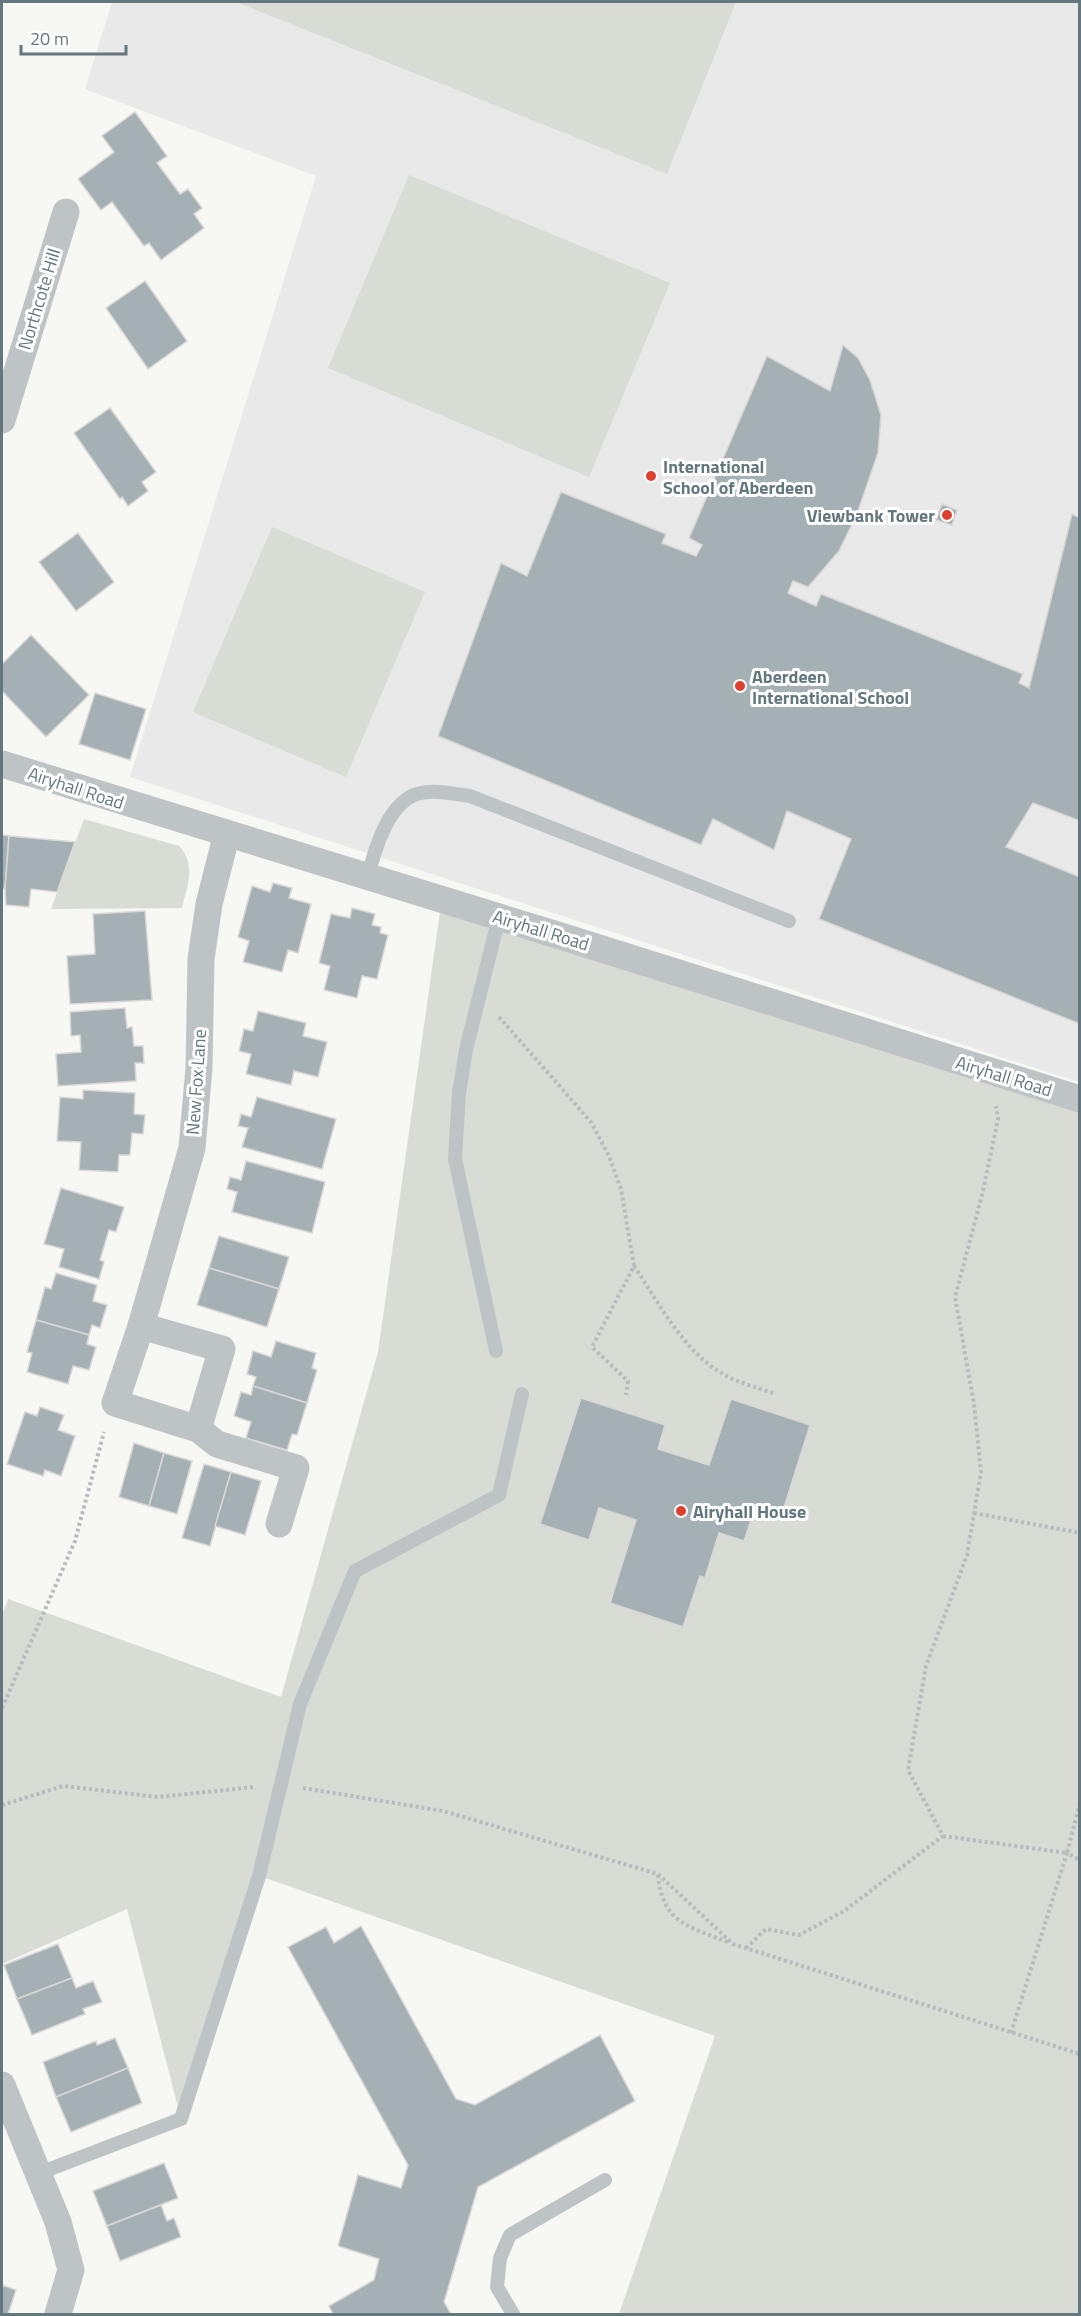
<svg xmlns="http://www.w3.org/2000/svg" width="1081" height="2316" viewBox="0 0 1081 2316" font-family="'Titillium Web',sans-serif">
<style>
.built{fill:#e8e9e8}
.green{fill:#d8dcd4}
.building{fill:#a5b0b4;stroke:#d9d8d7;stroke-width:1.5}
.lines{fill:none;stroke-linecap:round;stroke-linejoin:round}
.path{stroke:#b7bbbd;stroke-width:4;stroke-dasharray:3 3;stroke-linecap:butt}
.service{stroke:#bec4c6;stroke-width:14}
.minor{stroke:#bec4c6;stroke-width:27}
.poi-dot{fill:#dc3e2f;stroke:#fff;stroke-width:2}
.labels{text-anchor:middle;dominant-baseline:central;stroke-width:6;stroke-linejoin:round;paint-order:stroke}
.street-label{font-size:18px;fill:#63777e;stroke:#fff}
.poi-label{font-size:18px;font-weight:bold;fill:#63777e;stroke:#fff;text-anchor:start}
</style>
<rect width="100%" height="100%" fill="#f7f7f4"/>
<polygon class="built" points="112,2 1079,2 1079,1082 130,777 316,176 85,89"/>
<g class="green">
<polygon points="236,2 736,2 667,174"/>
<polygon points="409,175 670,283 589,477 328,368"/>
<polygon points="272,527 425,592 346,777 193,712"/>
<path d="M84 819 179 846C197 865 187 886 182 908L51 909Z"/>
<polygon points="440,912 1079,1100 1079,2314 619,2314 715,2036 260,1876 181,2119 127,1909 2,1964 2,1616 8,1599 281,1697 378,1352"/>
</g>
<g class="building">
<polygon points="135,112 167,156 157,163 180,194 188,189 202,208 194,214 204,228 161,260 149,243 144,246 112,202 101,210 78,179 114,152 102,136"/>
<polygon points="145,281 187,341 148,369 106,308"/>
<polygon points="843,345 858,358 870,380 881,415 878,453 857,514 839,551 808,587 793,581 788,593 816,606 821,594 1023,674 1019,683 1029,688 1072,514 1080,518 1080,821 1033,803 1006,847 1080,877 1080,1024 819,919 851,839 787,811 774,850 713,819 701,845 438,736 501,563 527,576 561,492 666,534 662,543 696,556 702,545 689,538 767,356 830,391"/>
<polygon points="110,408 156,472 142,482 148,491 128,506 122,497 120,499 74,433"/>
<polygon points="942,504 957,510 952,525 936,520"/>
<polygon points="78,533 114,582 76,611 39,562"/>
<polygon points="31,635 89,695 46,737 2,691 2,664"/>
<polygon points="95,693 146,709 130,760 79,744"/>
<polygon points="2,835 9,836 5,889 2,888"/>
<polygon points="9,836 75,842 57,892 31,889 29,907 6,905 5,889"/>
<polygon points="273,883 292,888 289,898 311,904 298,953 288,950 282,972 243,962 249,941 238,937 252,886 270,892"/>
<polygon points="352,908 375,914 372,925 381,927 380,933 388,935 377,979 362,976 357,998 324,990 330,966 319,963 331,914 350,918"/>
<polygon points="145,911 152,1000 70,1004 67,956 95,954 93,914"/>
<polygon points="125,1008 127,1028 132,1027 134,1046 143,1046 144,1063 135,1063 136,1081 58,1086 56,1054 81,1052 80,1035 71,1036 70,1012"/>
<polygon points="258,1011 306,1023 303,1036 327,1042 318,1077 294,1071 291,1085 246,1074 251,1054 239,1051 244,1029 253,1031"/>
<polygon points="83,1090 135,1093 134,1114 145,1115 143,1134 132,1133 130,1155 119,1155 118,1172 79,1170 81,1142 57,1141 60,1097 83,1099"/>
<polygon points="257,1097 336,1119 322,1169 242,1147 248,1128 238,1126 241,1114 251,1117"/>
<polygon points="246,1161 325,1182 312,1233 232,1212 237,1192 227,1189 230,1177 241,1180"/>
<polygon points="61,1188 124,1207 116,1232 109,1230 100,1260 104,1262 99,1279 59,1267 64,1249 44,1244"/>
<polygon points="219,1236 289,1257 279,1289 209,1268"/>
<polygon points="209,1268 279,1289 267,1327 197,1305"/>
<polygon points="56,1273 97,1285 93,1301 107,1305 100,1328 92,1325 89,1335 36,1320 45,1287 51,1289"/>
<polygon points="36,1320 89,1335 87,1344 96,1347 89,1370 73,1366 68,1384 27,1372 32,1353 27,1352"/>
<polygon points="276,1341 316,1353 312,1368 317,1370 307,1403 253,1386 256,1377 247,1374 253,1351 271,1357"/>
<polygon points="253,1386 307,1403 297,1435 292,1434 287,1450 246,1438 251,1422 234,1416 241,1392 251,1395"/>
<polygon points="581,1398 665,1425 658,1449 709,1465 731,1399 810,1425 782,1514 756,1505 744,1541 719,1533 705,1578 700,1576 683,1627 610,1603 636,1520 599,1508 589,1540 540,1524"/>
<polygon points="40,1407 64,1415 58,1430 75,1436 61,1476 45,1470 43,1476 7,1464 25,1412 37,1416"/>
<polygon points="134,1443 164,1453 149,1506 119,1497"/>
<polygon points="164,1453 192,1461 177,1514 149,1506"/>
<polygon points="204,1464 231,1472 210,1546 182,1538"/>
<polygon points="231,1472 261,1481 245,1535 215,1526"/>
<polygon points="361,1926 456,2099 475,2105 600,2035 635,2101 478,2187 444,2302 451,2314 333,2314 329,2306 374,2280 379,2259 338,2246 358,2175 401,2188 408,2165 288,1947 326,1927 334,1943"/>
<polygon points="58,1944 72,1978 17,1999 4,1965"/>
<polygon points="72,1978 76,1988 93,1981 102,2002 83,2009 85,2014 32,2035 17,1999"/>
<polygon points="115,2038 128,2068 56,2097 43,2062 96,2041 97,2045"/>
<polygon points="128,2068 142,2103 71,2132 56,2097"/>
<polygon points="164,2163 178,2198 107,2226 93,2191"/>
<polygon points="161,2205 167,2221 174,2218 181,2237 120,2261 107,2226"/>
<polygon points="2,2285 16,2290 8,2314 2,2314"/>
</g>
<g class="lines">
<g class="path">
<polyline points="499,1017 591,1122 609,1156 621,1189 634,1266 592,1347 628,1381 626,1395"/>
<path d="M634 1266C659 1303 684 1352 723 1374 738 1383 759 1388 776 1394"/>
<polyline points="974,1513 1080,1533"/>
<polyline points="2,1708 75,1541 104,1432"/>
<polyline points="303,1788 443,1811 658,1874 733,1944 1080,2054"/>
<polyline points="2,1805 63,1786 158,1797 254,1787"/>
<polyline points="943,1836 1067,1853 1080,1803"/>
<path d="M658 1875C662 1924 691 1927 730 1943"/>
<polyline points="746,1948 766,1929 799,1935 844,1911 943,1836 908,1770 926,1666 967,1555 981,1472 974,1404 955,1297 982,1195 998,1119 996,1106"/>
<polyline points="1011,2033 1067,1853 1080,1860"/>
</g>
<g class="service">
<path d="M367 879C374 853 386 807 414 795 431 788 452 794 470 796L789 921"/>
<polyline points="496,1351 455,1159 459,1093 466,1050 499,917"/>
<polyline points="37,2174 181,2119 259,1876 300,1704 355,1571 499,1495 522,1394"/>
<polyline points="513,2314 497,2287 500,2258 510,2235 605,2180"/>
</g>
<g class="minor">
<polyline points="2,420 66,212"/>
<polyline points="2,764 567,938 1080,1099"/>
<polyline points="227,833 209,904 201,959 199,1068 192,1148 141,1326 115,1403 198,1429 217,1444 296,1468 279,1524"/>
<polyline points="141,1326 222,1349 198,1429"/>
<polyline points="2,2085 58,2222 71,2270 58,2314"/>
</g>
</g>
<g class="poi-dot">
<circle cx="651" cy="476" r="6"/>
<circle cx="947" cy="515" r="6"/>
<circle cx="740" cy="686" r="6"/>
<circle cx="681" cy="1511" r="6"/>
</g>
<g class="labels">
<g class="street-label">
<text transform="translate(39 299) rotate(-73)">Northcote Hill</text>
<text transform="translate(76 788) rotate(18)">Airyhall Road</text>
<text transform="translate(541 930) rotate(17)">Airyhall Road</text>
<text transform="translate(1004 1076) rotate(17)">Airyhall Road</text>
<text transform="translate(196 1082) rotate(-86)">New Fox Lane</text>
</g>
<g class="poi-label">
<text x="663" y="466">International<tspan x="663" dy="21">School of Aberdeen</tspan></text>
<text x="935" y="515" text-anchor="end">Viewbank Tower</text>
<text x="752" y="676">Aberdeen<tspan x="752" dy="21">International School</tspan></text>
<text x="693" y="1511">Airyhall House</text>
</g>
</g>
<rect width="1081" height="2316" fill="none" stroke="#63777e" stroke-width="6"/>
<path d="M21 45v9h105v-9" fill="none" stroke="#63777e" stroke-width="3"/>
<text x="30" y="45" font-size="18" fill="#63777e" stroke="#ffffff" stroke-width="4.5" paint-order="stroke">20 m</text>
</svg>
